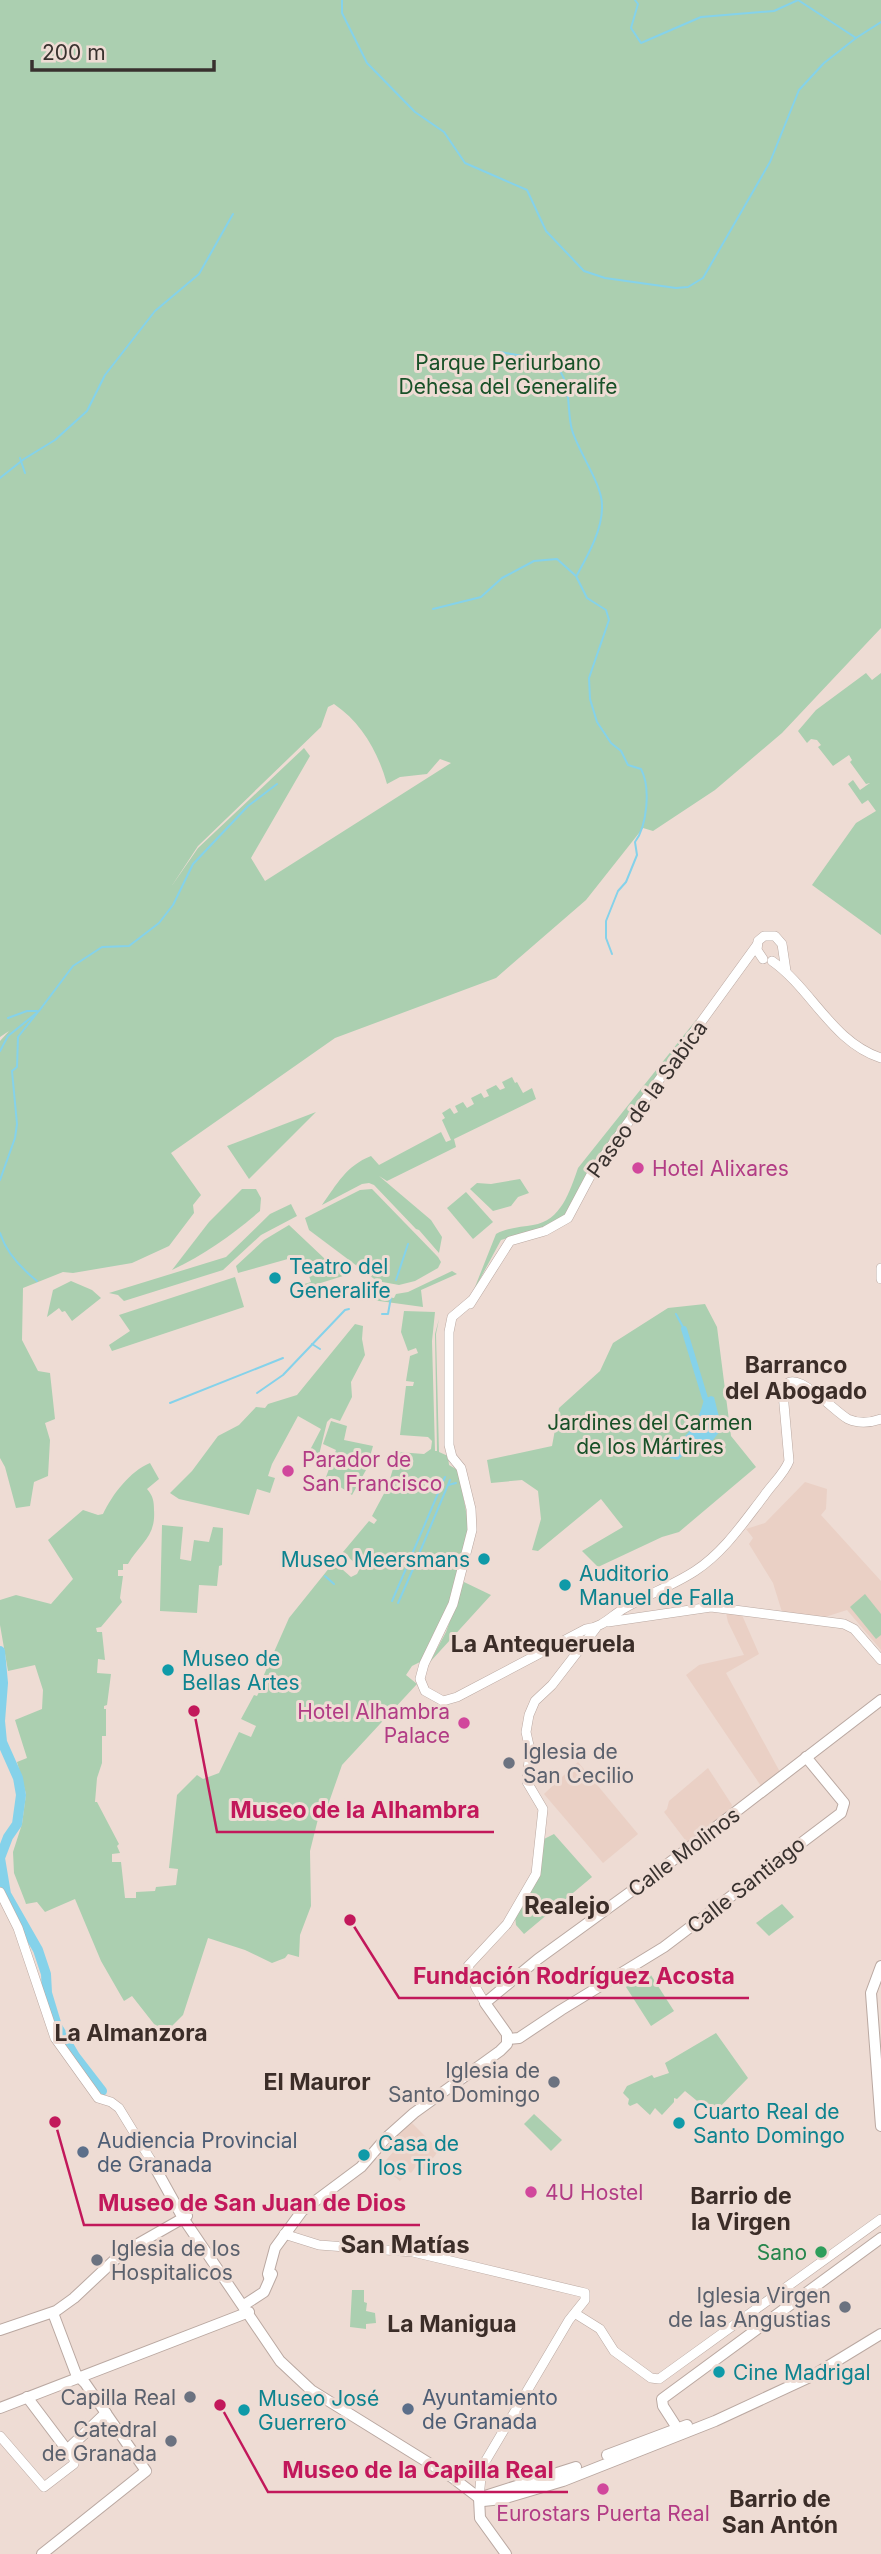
<svg xmlns="http://www.w3.org/2000/svg" width="881" height="2554" viewBox="0 0 881 2554" font-family="Inter,sans-serif">
<style>
.built{fill:#ead0c5}
.green{fill:#abcfb0;fill-rule:evenodd}
.water{fill:#85d2ea}
.lines{fill:none;stroke-linecap:round;stroke-linejoin:round}
.stream{stroke:#85d2ea;stroke-width:2}
.canal{stroke:#85d2ea;stroke-width:6}
.river{stroke:#85d2ea;stroke-width:10}
.minor-casing{stroke:#baa8a1;stroke-width:10}
.major-casing{stroke:#baa8a1;stroke-width:12}
.minor{stroke:#fff;stroke-width:9}
.major{stroke:#fff;stroke-width:10}
.hotel-dot{fill:#d1479c;stroke:#eedcd4;stroke-width:2.5}
.culture-dot{fill:#0f9aa8;stroke:#eedcd4;stroke-width:2.5}
.worship-dot{fill:#6b7280;stroke:#eedcd4;stroke-width:2.5}
.service-dot{fill:#5c6f8a;stroke:#eedcd4;stroke-width:2.5}
.leisure-dot{fill:#2e9e5b;stroke:#eedcd4;stroke-width:2.5}
.labels{text-anchor:middle;dominant-baseline:central;stroke-width:6;stroke-linejoin:round;paint-order:stroke}
.park-label{font-size:21px;fill:#185128;stroke:#eedcd4}
.street-label{font-size:21px;fill:#38312e;stroke:#eedcd4}
.hotel-label{font-size:21px;fill:#b23c85;stroke:#eedcd4;text-anchor:start}
.culture-label{font-size:21px;fill:#0d838f;stroke:#eedcd4;text-anchor:start}
.worship-label{font-size:21px;fill:#5b616d;stroke:#eedcd4;text-anchor:end}
.service-label{font-size:21px;fill:#4e5e75;stroke:#eedcd4;text-anchor:start}
.leisure-label{font-size:21px;fill:#27864d;stroke:#eedcd4;text-anchor:end}
.neighbourhood-label{font-size:23px;font-weight:bold;fill:#3b2d28;stroke:#eedcd4}
.quarter-label{font-size:24px;font-weight:bold;fill:#3b2d28;stroke:#eedcd4}
.leader{fill:none;stroke:#c2185b;stroke-width:2.5}
.callout-dot{fill:#c2185b;stroke:#eedcd4;stroke-width:2.5}
.callout-label{font-size:23px;text-anchor:middle;font-weight:bold;fill:#c2185b;stroke:#eedcd4;stroke-width:6;stroke-linejoin:round;paint-order:stroke}
</style>
<rect width="100%" height="100%" fill="#eedcd4"/>
<g class="built">
<polygon points="805,1482 827,1489 826,1509 821,1515 881,1581 881,1650 847,1610 822,1618 782,1612 773,1583 749,1544 753,1538 746,1529 765,1523"/>
<polygon points="726,1613 742,1615 759,1654 726,1673 780,1772 761,1786 686,1675 699,1665 744,1655 728,1622"/>
<polygon points="578,1762 638,1834 603,1863 544,1794"/>
<polygon points="708,1768 732,1805 731,1808 691,1841 686,1841 664,1812 667,1809 669,1801"/>
<polygon points="412,2123 439,2150 424,2170 417,2165 411,2173 408,2171 400,2181 381,2166 394,2151 388,2142"/>
</g>
<g class="green">
<path d="M0 0H881V628L782 733 715 790 653 831 643 828 586 900 496 978 335 1038 171 1153 201 1195 193 1205 194 1213 169 1246 132 1263 73 1273 63 1272 23 1288 22 1340 38 1371 50 1373 55 1419 45 1423 50 1440 48 1476 34 1482 30 1506 16 1508 5 1467 0 1458V1041L9 1031 0 1037ZM334 704C362 723 378 752 387 784L400 777 427 774 440 759 451 763 265 881 251 858 310 756 304 748 198 848 171 887 198 846 321 727 328 707Z"/>
<polygon points="866,673 872,680 881,673 881,935 812,885 856,823 876,811 868,800 862,804 848,784 853,780 860,790 870,783 866,784 850,762 852,760 849,755 833,766 818,747 821,745 817,740 811,739 807,743 798,731 816,710"/>
<path d="M696 1020 699 1023 567 1215 544 1227 501 1240 473 1292 496 1234C506 1228 521 1227 533 1225 561 1221 570 1191 578 1168Z"/>
<path d="M512 1077 515 1083 517 1082 523 1093 532 1088 536 1099 454 1139 456 1147 387 1181 379 1176 431 1220 442 1237 439 1253 419 1230 416 1229 374 1185 369 1183 362 1184 322 1205C337 1184 346 1166 371 1156L379 1165 441 1132 446 1142 451 1140 442 1120 445 1118 442 1113 450 1108 454 1114 458 1112 455 1106 463 1102 467 1108 474 1104 471 1098 481 1093 484 1098 489 1096 486 1090 496 1085 500 1090 505 1088 502 1082Z"/>
<polygon points="316,1112 249,1179 227,1146"/>
<polygon points="520,1179 529,1193 518,1197 511,1206 493,1211 470,1189 477,1183 491,1184"/>
<path d="M242 1189H256L261 1198 260 1211C232 1235 205 1254 172 1270L209 1222Z"/>
<polygon points="372,1189 438,1257 441,1262 438,1268 415,1281 399,1285 377,1281 309,1230 305,1218 360,1190"/>
<polygon points="466,1192 493,1222 473,1239 447,1208"/>
<polygon points="291,1204 297,1216 261,1235 223,1270 124,1301 118,1295 109,1293 226,1257 270,1214"/>
<polygon points="289,1225 343,1276 292,1292 291,1288 311,1282 302,1255 238,1273 236,1266 264,1240"/>
<polygon points="452,1271 457,1274 421,1290 423,1307 372,1300 372,1295 394,1298 396,1294 408,1292"/>
<polygon points="235,1277 244,1307 112,1351 109,1345 130,1331 119,1315"/>
<polygon points="71,1281 92,1290 101,1298 72,1321 65,1311 62,1312 59,1308 47,1317 53,1290"/>
<polygon points="705,1304 717,1327 731,1436 756,1467 679,1532 662,1537 598,1567 582,1551 623,1527 601,1499 538,1551 532,1550 541,1519 538,1491 522,1480 491,1483 487,1460 552,1446 559,1408 600,1371 613,1343 668,1308"/>
<path d="M404 1311 435 1312 432 1341 435 1451H437L435 1334 439 1319 436 1334 439 1452 448 1456 449 1465 456 1469 459 1474 469 1527 446 1616 422 1661 412 1666 406 1675 417 1684 342 1765 328 1805 319 1815 310 1851 311 1906 300 1935 299 1957 288 1954 285 1958 272 1963 245 1950 208 1938 183 2015 167 2031 154 2024 132 1996 124 2001 101 1961 75 1899 45 1912 37 1902 26 1904 25 1901 14 1873 13 1852 22 1824 26 1794 17 1762 27 1758 15 1720 42 1709 43 1690 35 1665 8 1671 0 1625V1600L16 1595 51 1604 73 1579 48 1540 83 1510 98 1515 103 1514C112 1495 130 1471 150 1463L159 1479 147 1489C153 1496 154 1501 154 1510 156 1537 140 1543 128 1564H123V1570H118V1576H123L120 1598 122 1602 101 1627 96 1628 97 1632H102L105 1660 98 1659 97 1673 111 1674 107 1705 104 1706V1709H106V1736H102V1763L97 1778 95 1802H97L119 1844 117 1846 120 1853 112 1854V1862H121L125 1898H136V1892L155 1891 156 1887 176 1885 178 1869 169 1868 177 1795 197 1775 203 1779 219 1773 239 1732 251 1737 256 1726 241 1719 254 1695 257 1696 261 1688 259 1686 289 1618 334 1562 351 1577 357 1574 360 1568 343 1552 369 1521 374 1524 377 1520 372 1516 387 1488 392 1490 395 1485 389 1482 398 1452 424 1454 431 1449 432 1441 428 1437 400 1435 406 1386H413L414 1382 406 1381 410 1356 418 1353 416 1348 408 1351 401 1332Z"/>
<polygon points="355,1324 363,1326 362,1339 365,1355 351,1382 352,1397 340,1421 331,1418 327,1422 319,1455 310,1450 321,1429 298,1416 272,1464 268,1476 275,1478 270,1493 257,1489 249,1515 179,1499 170,1493 192,1471 218,1436 239,1425 256,1407 265,1408 268,1404 297,1395"/>
<polygon points="331,1421 347,1426 344,1440 373,1446 366,1470 352,1495 326,1477 336,1450 323,1444"/>
<polygon points="162,1525 183,1527 180,1559 191,1561 194,1540 209,1542 213,1527 223,1528 222,1565 219,1566 217,1586 199,1585 197,1613 160,1611"/>
<polygon points="464,1582 491,1595 430,1662 446,1632"/>
<polygon points="865,1594 881,1614 881,1635 876,1639 850,1607"/>
<polygon points="554,1834 592,1877 524,1934 516,1925 515,1916 539,1872 544,1839"/>
<polygon points="782,1904 794,1917 769,1936 756,1923"/>
<polygon points="649,1972 674,2011 651,2026 626,1987"/>
<polygon points="716,2033 748,2078 713,2114 685,2091 677,2099 674,2098 674,2102 662,2115 655,2108 650,2115 637,2103 630,2106 628,2104 629,2099 623,2093 627,2086 652,2075 654,2078 669,2073 665,2063"/>
<polygon points="534,2114 562,2140 551,2151 524,2124"/>
<polygon points="352,2290 364,2290 364,2302 367,2303 366,2311 375,2313 376,2323 366,2324 366,2329 350,2327"/>
</g>
<path class="water" d="M711 1396 714 1397 719 1417 720 1431 713 1440 692 1446 678 1460 670 1458 668 1452C687 1436 698 1425 704 1399Z"/>
<g class="lines">
<g class="stream">
<polyline points="342,0 342,13 367,63 415,112 444,132 465,163 527,190 546,231 584,271 605,278 676,288 688,287 703,278 770,162 799,90 824,63 856,38"/>
<polyline points="635,0 638,4 631,28 641,43 701,17 774,11 798,0 856,38 881,22"/>
<path d="M500 352C513 355 543 357 553 364 573 379 566 409 572 430 578 451 602 484 602 505 603 529 588 555 577 575"/>
<polyline points="20,458 25,473"/>
<polyline points="0,478 24,459 55,440 87,411 105,375 155,311 199,274 233,214"/>
<path d="M433 609 481 597 502 578 534 561 557 559 576 576 587 598 606 610 609 620 589 678 590 699 597 722 611 743 621 751 628 765 641 769C651 788 647 826 635 842L637 855 626 882 618 891 606 921V938L612 954"/>
<polyline points="8,1018 27,1011 37,1011"/>
<polyline points="0,1051 8,1036 39,1011 73,966 102,947 129,946 159,923 173,905 193,864 248,806 277,784"/>
<polyline points="0,1180 15,1138 17,1124 12,1071 17,1067 18,1037 37,1013"/>
<path d="M0 1233C6 1252 22 1269 37 1281"/>
<polyline points="396,1280 408,1244"/>
<polyline points="382,1314 388,1314 391,1297"/>
<polyline points="676,1314 684,1329"/>
<polyline points="312,1344 320,1349"/>
<polyline points="257,1393 283,1375 345,1310 349,1309"/>
<polyline points="170,1403 283,1358"/>
<polyline points="448,1485 456,1483"/>
<polyline points="413,1552 445,1477"/>
<polyline points="419,1554 450,1480"/>
<polyline points="325,1576 334,1584"/>
<polyline points="392,1601 411,1557"/>
<polyline points="398,1603 417,1560"/>
</g>
<polyline class="canal" points="684,1329 705,1398"/>
<polyline class="river" points="0,1651 3,1683 0,1721 2,1742 18,1778 21,1795 17,1824 8,1837 0,1858 6,1894 38,1950 46,1974 47,1993 57,2026 75,2056 102,2091"/>
<defs>
<g id="minor">
<polyline points="763,959 757,950 758,941 764,936 775,936 782,944 786,971"/>
<path d="M772 961C812 989 832 1042 881 1058"/>
<polyline points="881,1268 881,1279"/>
<path d="M471 1301 452 1317 449 1332V1445L452 1457 461 1468 471 1509 472 1530 453 1604 424 1664 420 1679 425 1691 443 1701 457 1697 586 1629C603 1627 610 1617 623 1609 646 1595 672 1586 695 1571 724 1552 743 1523 764 1496 772 1484 784 1474 789 1461L783 1393C788 1359 834 1412 848 1419 859 1424 870 1423 881 1419"/>
<polyline points="470,1304 510,1241 545,1231 568,1218 593,1171 757,945"/>
<polyline points="608,1622 711,1607 844,1624 854,1629 881,1660"/>
<polyline points="0,1892 18,1928 55,2038 98,2098 111,2102 119,2108 152,2162"/>
<polyline points="485,2003 476,1988 468,1966 507,1924 536,1874 543,1809 527,1782 530,1750 526,1732 529,1715 535,1701 552,1685 596,1628"/>
<polyline points="284,2234 319,2245 413,2252 585,2293 585,2300 569,2320 482,2467 479,2498"/>
<polyline points="576,2314 600,2329 614,2351 651,2378 659,2379 881,2219"/>
<polyline points="0,2436 44,2487 74,2464 74,2459 67,2450"/>
</g>
<g id="major">
<polyline points="881,1966 871,1993 881,2126"/>
<polyline points="508,2039 519,2038 561,2010 664,1947 841,1813 844,1803 806,1757"/>
<polyline points="152,2162 183,2218 280,2361 311,2390 453,2478 483,2501 502,2499 563,2481 715,2421 812,2376 881,2334"/>
<polyline points="269,2277 268,2274 275,2248 302,2211 361,2167 386,2138 414,2113 500,2051 507,2044 507,2034 485,2003 538,1959 651,1877 881,1700"/>
<polyline points="244,2305 264,2292 272,2274"/>
<polyline points="0,2330 56,2311 74,2298 122,2253 187,2216"/>
<polyline points="27,2397 67,2450 106,2413"/>
<polyline points="0,2408 249,2312"/>
<polyline points="681,2434 663,2406 662,2399 881,2238"/>
<polyline points="607,2455 687,2425"/>
<polyline points="485,2496 576,2467"/>
<polyline points="479,2498 480,2518 506,2554"/>
<polyline points="42,2554 146,2471 85,2383 76,2374 53,2313"/>
</g>
</defs>
<use href="#minor" class="minor-casing"/>
<use href="#major" class="major-casing"/>
<use href="#minor" class="minor"/>
<use href="#major" class="major"/>
</g>
<g class="hotel-dot">
<circle cx="638" cy="1168" r="7"/>
<circle cx="288" cy="1471" r="7"/>
<circle cx="464" cy="1723" r="7"/>
<circle cx="531" cy="2192" r="7"/>
<circle cx="603" cy="2489" r="7"/>
</g>
<g class="culture-dot">
<circle cx="275" cy="1278" r="7"/>
<circle cx="484" cy="1559" r="7"/>
<circle cx="565" cy="1585" r="7"/>
<circle cx="168" cy="1670" r="7"/>
<circle cx="679" cy="2123" r="7"/>
<circle cx="364" cy="2155" r="7"/>
<circle cx="719" cy="2372" r="7"/>
<circle cx="244" cy="2410" r="7"/>
</g>
<g class="worship-dot">
<circle cx="509" cy="1763" r="7"/>
<circle cx="554" cy="2082" r="7"/>
<circle cx="97" cy="2260" r="7"/>
<circle cx="845" cy="2307" r="7"/>
<circle cx="190" cy="2397" r="7"/>
<circle cx="171" cy="2441" r="7"/>
</g>
<g class="service-dot">
<circle cx="83" cy="2152" r="7"/>
<circle cx="408" cy="2409" r="7"/>
</g>
<circle class="leisure-dot" cx="821" cy="2252" r="7"/>
<g class="labels">
<g class="park-label">
<text x="508" y="362">Parque Periurbano<tspan x="508" dy="24">Dehesa del Generalife</tspan></text>
<text x="650" y="1422">Jardines del Carmen<tspan x="650" dy="24">de los Mártires</tspan></text>
</g>
<g class="street-label">
<text transform="translate(647 1099) rotate(-54)">Paseo de la Sabica</text>
<text transform="translate(684 1852) rotate(-37)">Calle Molinos</text>
<text transform="translate(746 1885) rotate(-38)">Calle Santiago</text>
</g>
<g class="hotel-label">
<text x="652" y="1168">Hotel Alixares</text>
<text x="302" y="1459">Parador de<tspan x="302" dy="24">San Francisco</tspan></text>
<text x="450" y="1711" text-anchor="end">Hotel Alhambra<tspan x="450" dy="24">Palace</tspan></text>
<text x="545" y="2192">4U Hostel</text>
<text x="603" y="2513" text-anchor="middle">Eurostars Puerta Real</text>
</g>
<g class="culture-label">
<text x="289" y="1266">Teatro del<tspan x="289" dy="24">Generalife</tspan></text>
<text x="470" y="1559" text-anchor="end">Museo Meersmans</text>
<text x="579" y="1573">Auditorio<tspan x="579" dy="24">Manuel de Falla</tspan></text>
<text x="182" y="1658">Museo de<tspan x="182" dy="24">Bellas Artes</tspan></text>
<text x="693" y="2111">Cuarto Real de<tspan x="693" dy="24">Santo Domingo</tspan></text>
<text x="378" y="2143">Casa de<tspan x="378" dy="24">los Tiros</tspan></text>
<text x="733" y="2372">Cine Madrigal</text>
<text x="258" y="2398">Museo José<tspan x="258" dy="24">Guerrero</tspan></text>
</g>
<g class="worship-label">
<text x="523" y="1751" text-anchor="start">Iglesia de<tspan x="523" dy="24">San Cecilio</tspan></text>
<text x="540" y="2070">Iglesia de<tspan x="540" dy="24">Santo Domingo</tspan></text>
<text x="111" y="2248" text-anchor="start">Iglesia de los<tspan x="111" dy="24">Hospitalicos</tspan></text>
<text x="831" y="2295">Iglesia Virgen<tspan x="831" dy="24">de las Angustias</tspan></text>
<text x="176" y="2397">Capilla Real</text>
<text x="157" y="2429">Catedral<tspan x="157" dy="24">de Granada</tspan></text>
</g>
<g class="service-label">
<text x="97" y="2140">Audiencia Provincial<tspan x="97" dy="24">de Granada</tspan></text>
<text x="422" y="2397">Ayuntamiento<tspan x="422" dy="24">de Granada</tspan></text>
</g>
<g class="leisure-label">
<text x="807" y="2252">Sano</text>
</g>
<g class="neighbourhood-label">
<text x="796" y="1365">Barranco<tspan x="796" dy="26">del Abogado</tspan></text>
<text x="543" y="1644">La Antequeruela</text>
<text x="131" y="2033">La Almanzora</text>
<text x="317" y="2082">El Mauror</text>
<text x="741" y="2196">Barrio de<tspan x="741" dy="26">la Virgen</tspan></text>
<text x="452" y="2324">La Manigua</text>
<text x="780" y="2499">Barrio de<tspan x="780" dy="26">San Antón</tspan></text>
</g>
<g class="quarter-label">
<text x="567" y="1905">Realejo</text>
<text x="405" y="2244">San Matías</text>
</g>
</g>
<path class="leader" d="M194 1711L217 1832H494M350 1920L399 1998H749M55 2122L84 2225H420M220 2405L268 2492H568"/>
<g class="callout-dot">
<circle cx="194" cy="1711" r="7"/>
<circle cx="350" cy="1920" r="7"/>
<circle cx="55" cy="2122" r="7"/>
<circle cx="220" cy="2405" r="7"/>
</g>
<g class="callout-label">
<text x="355" y="1818">Museo de la Alhambra</text>
<text x="574" y="1984">Fundación Rodríguez Acosta</text>
<text x="252" y="2211">Museo de San Juan de Dios</text>
<text x="418" y="2478">Museo de la Capilla Real</text>
</g>
<path d="M32 60v10h182v-10" fill="none" stroke="#38312e" stroke-width="3.5"/>
<text x="42" y="60" font-size="21" fill="#38312e" stroke="#eedcd4" stroke-width="5" paint-order="stroke">200 m</text>
</svg>
